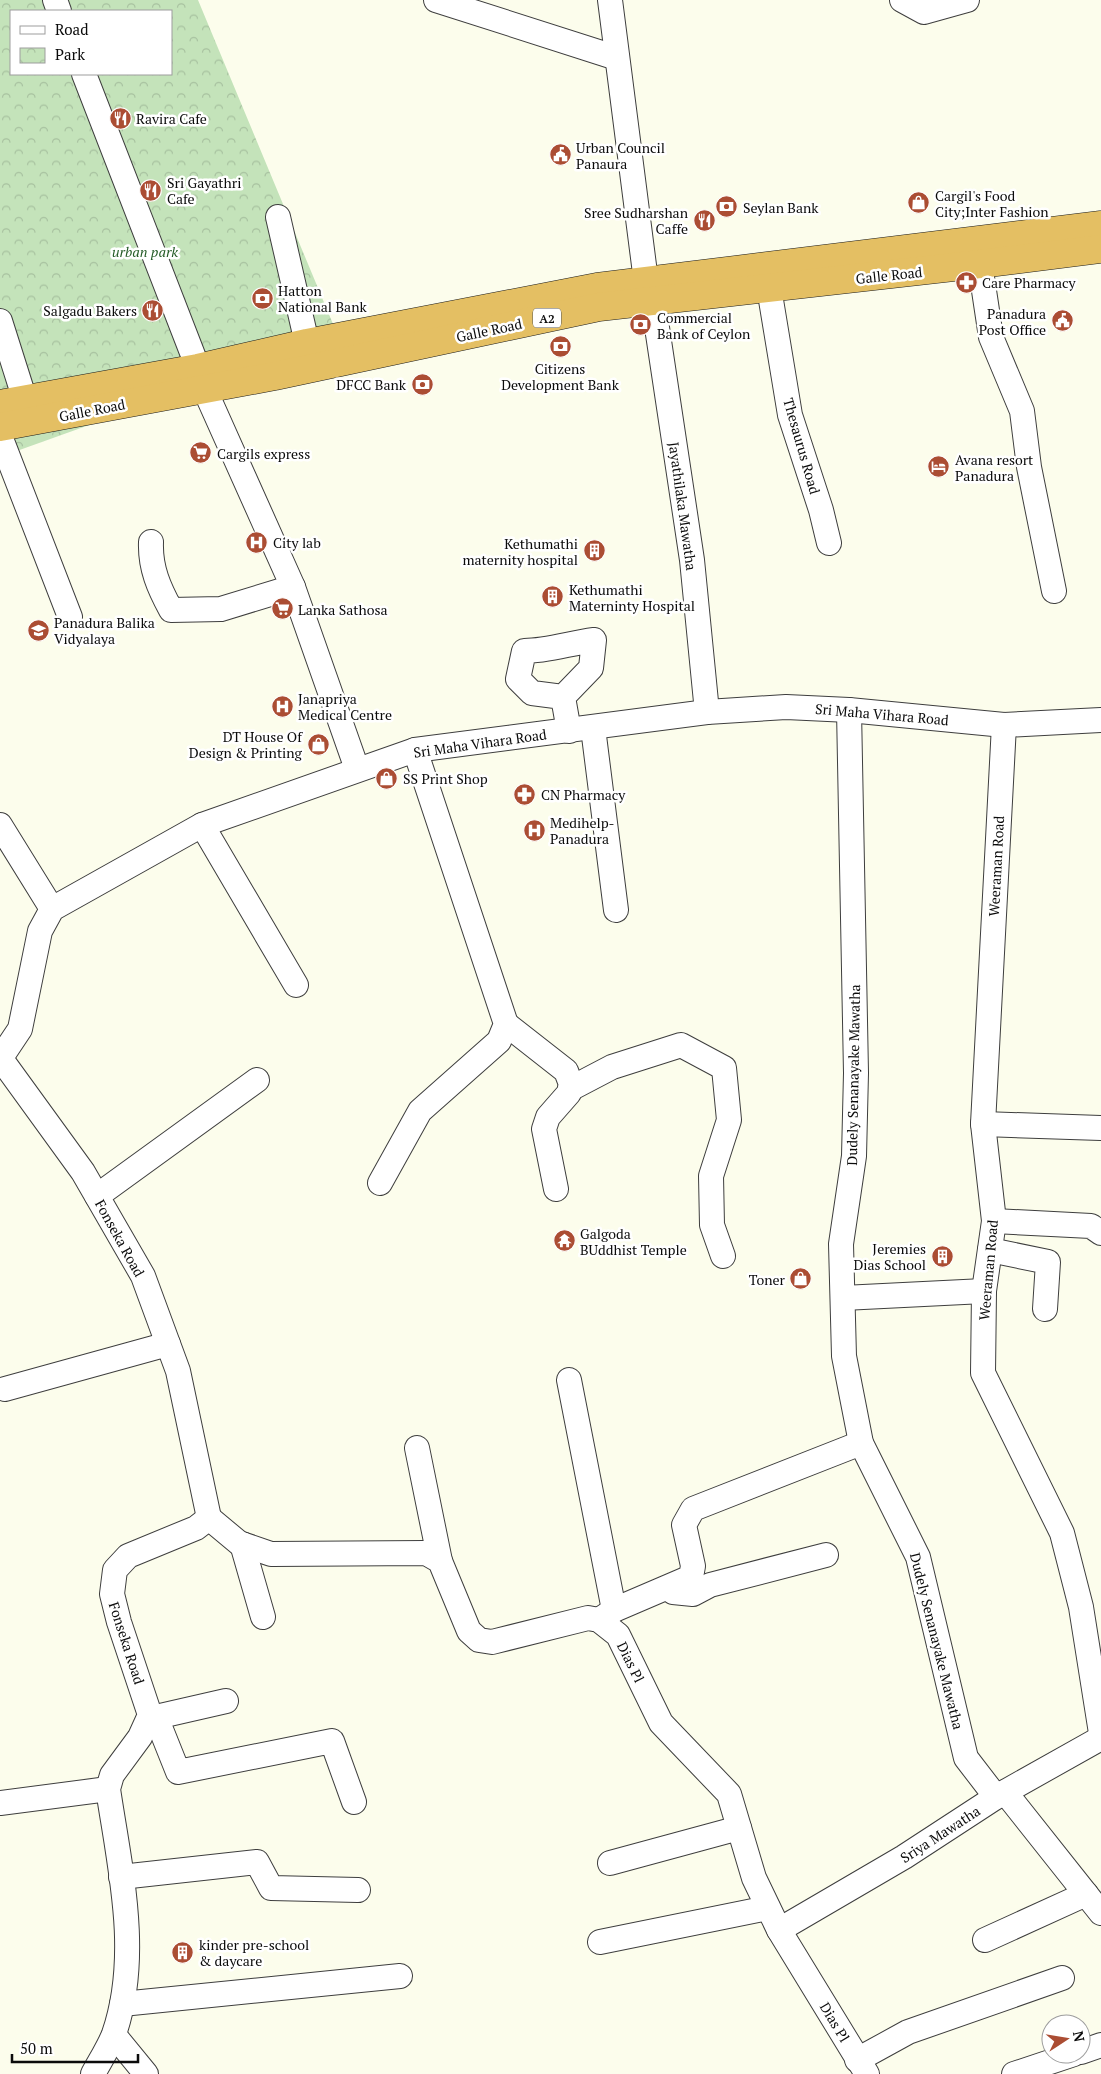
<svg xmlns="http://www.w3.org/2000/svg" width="1101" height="2074" viewBox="0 0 1101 2074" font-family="'PT Serif',serif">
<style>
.park{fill:url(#park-crowns);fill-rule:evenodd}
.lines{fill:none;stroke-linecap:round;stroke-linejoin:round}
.minor-casing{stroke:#3e3e3e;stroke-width:26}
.highway-casing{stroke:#1c1c1c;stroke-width:29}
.minor{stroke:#fff;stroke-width:24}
.highway{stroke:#e4bf63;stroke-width:28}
.labels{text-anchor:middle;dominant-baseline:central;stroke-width:5;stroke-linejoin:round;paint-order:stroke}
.shield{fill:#fff;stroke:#545454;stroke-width:1}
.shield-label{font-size:12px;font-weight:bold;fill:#0b0b0b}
.poi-label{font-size:14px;fill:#0b0b0b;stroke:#fff;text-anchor:start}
.park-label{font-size:14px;font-style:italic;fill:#245b26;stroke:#fff}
.street-label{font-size:14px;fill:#0b0b0b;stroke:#fff}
</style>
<defs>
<pattern id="park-crowns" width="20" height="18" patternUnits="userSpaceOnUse" patternTransform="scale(1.25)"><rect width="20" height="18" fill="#c4e3ba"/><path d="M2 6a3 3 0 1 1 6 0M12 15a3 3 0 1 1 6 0" fill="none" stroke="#a7c19f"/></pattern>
</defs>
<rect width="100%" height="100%" fill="#fcfdec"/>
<path class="park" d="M0 0H198L338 336 0 457ZM11 11H171V74H11Z"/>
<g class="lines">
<defs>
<g id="minor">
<polyline points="55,0 59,11"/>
<polyline points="436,0 617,58"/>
<polyline points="610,0 646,281 653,301 692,560 707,712"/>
<polyline points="902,0 924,12 967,0"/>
<polyline points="84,74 198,368"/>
<polyline points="278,217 307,343"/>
<polyline points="980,264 991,337 1022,411 1029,467 1054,591"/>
<polyline points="769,288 790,415 821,510 829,543"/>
<polyline points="0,321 25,400"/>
<polyline points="204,388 293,587 357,769"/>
<polyline points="0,436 70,617"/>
<path d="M151 542C150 568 159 588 171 610L221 609 293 587"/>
<path d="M563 697 591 668 594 640C570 643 548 651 524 651L518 679 532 693 563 697 569 731"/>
<polyline points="849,710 856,1073 854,1156 841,1244 844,1356 861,1443 918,1557 966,1758 996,1797"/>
<polyline points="1004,725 983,1124 994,1221 984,1291 983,1373 1062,1533 1081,1607 1101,1733"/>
<polyline points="593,728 616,910"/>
<polyline points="0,825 52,909"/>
<polyline points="202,825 296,985"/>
<polyline points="506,1024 566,1071 571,1084 569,1093 548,1117 544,1129 556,1189"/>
<polyline points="0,1059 20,1029 40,931 52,909 202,825 415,750 707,712 786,707 849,710 1004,725 1101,720"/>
<polyline points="1,1059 83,1172 143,1276 178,1371 209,1518"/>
<polyline points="570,1089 612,1067 681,1045 724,1068 729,1120 711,1176 712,1225 723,1256"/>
<polyline points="983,1124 1101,1128"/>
<polyline points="380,1183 420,1111 499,1041 506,1024 415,750"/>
<polyline points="97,1196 257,1080"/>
<polyline points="994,1221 1091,1226 1101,1233"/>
<polyline points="990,1250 1048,1262 1045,1309"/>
<polyline points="843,1298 984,1291"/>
<polyline points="569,1380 614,1610"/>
<polyline points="5,1389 168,1344"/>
<polyline points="417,1448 440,1561"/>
<polyline points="209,1518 239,1543 271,1554 426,1553 440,1561 469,1631 479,1640 492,1642 588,1618 599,1620 618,1635 661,1723 729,1794 754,1878 779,1930 867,2074"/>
<polyline points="242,1544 263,1617"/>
<polyline points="673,1592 693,1594 710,1585 826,1555"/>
<polyline points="599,1620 614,1610 691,1577 693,1566 684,1525 693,1509 861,1443"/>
<polyline points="150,1715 156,1717 178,1772 332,1741 354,1802"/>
<polyline points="156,1717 226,1701"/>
<polyline points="1005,1792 1101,1913"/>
<polyline points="0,1803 108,1789"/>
<polyline points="610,1863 739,1828"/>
<polyline points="121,1877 257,1862 271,1888 358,1890"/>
<polyline points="779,1930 904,1857 996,1797 1101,1738"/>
<polyline points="985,1940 1086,1894"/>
<polyline points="600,1942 768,1908"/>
<polyline points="122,2004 400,1976"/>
<polyline points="114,2035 146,2074"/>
<polyline points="1081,2052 1101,2045"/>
<polyline points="857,2060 908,2032 1062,1978"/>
<path d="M93 2074C100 2061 109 2047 114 2034 141 1955 120 1869 108 1789L112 1775 140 1737 150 1715 119 1622 112 1594 115 1570 128 1556 196 1528 209 1518"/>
<polyline points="1014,2074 1074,2054"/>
</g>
<g id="highway">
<polyline points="0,404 198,368 307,343 597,287 1101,225"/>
<polyline points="0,427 275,376 599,307 980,264 1101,249"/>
</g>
</defs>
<use href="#minor" class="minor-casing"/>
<use href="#highway" class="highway-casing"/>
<use href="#minor" class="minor"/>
<use href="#highway" class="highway"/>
</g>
<defs>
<symbol id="restaurant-disc" viewBox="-11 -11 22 22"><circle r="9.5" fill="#ab4d33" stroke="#fff"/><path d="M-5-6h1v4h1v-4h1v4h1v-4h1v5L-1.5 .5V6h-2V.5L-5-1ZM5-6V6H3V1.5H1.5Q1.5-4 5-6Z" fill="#fff"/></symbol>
<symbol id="civic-disc" viewBox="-11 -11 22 22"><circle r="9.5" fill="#ab4d33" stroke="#fff"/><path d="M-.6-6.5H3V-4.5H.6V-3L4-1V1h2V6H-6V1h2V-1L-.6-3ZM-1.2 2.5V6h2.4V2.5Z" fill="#fff"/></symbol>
<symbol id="shop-disc" viewBox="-11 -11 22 22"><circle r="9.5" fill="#ab4d33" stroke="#fff"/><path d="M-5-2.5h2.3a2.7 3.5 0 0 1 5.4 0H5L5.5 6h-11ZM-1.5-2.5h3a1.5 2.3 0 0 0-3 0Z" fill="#fff"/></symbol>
<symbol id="bank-disc" viewBox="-11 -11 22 22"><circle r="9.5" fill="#ab4d33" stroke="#fff"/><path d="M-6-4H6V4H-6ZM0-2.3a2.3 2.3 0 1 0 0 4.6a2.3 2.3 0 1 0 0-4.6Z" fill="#fff"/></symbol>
<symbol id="pharmacy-disc" viewBox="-11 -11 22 22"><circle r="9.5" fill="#ab4d33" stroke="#fff"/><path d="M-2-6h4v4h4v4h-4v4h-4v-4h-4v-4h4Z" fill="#fff"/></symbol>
<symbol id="supermarket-disc" viewBox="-11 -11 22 22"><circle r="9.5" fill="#ab4d33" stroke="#fff"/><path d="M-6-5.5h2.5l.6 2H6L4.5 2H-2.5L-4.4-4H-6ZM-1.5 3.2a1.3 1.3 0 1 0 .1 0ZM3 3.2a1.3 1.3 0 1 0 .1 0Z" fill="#fff"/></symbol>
<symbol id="hotel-disc" viewBox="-11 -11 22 22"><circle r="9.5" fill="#ab4d33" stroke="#fff"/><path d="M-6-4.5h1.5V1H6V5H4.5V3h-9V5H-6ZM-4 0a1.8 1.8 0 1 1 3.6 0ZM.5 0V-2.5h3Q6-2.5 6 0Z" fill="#fff"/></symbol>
<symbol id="hospital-disc" viewBox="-11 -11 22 22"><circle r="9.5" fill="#ab4d33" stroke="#fff"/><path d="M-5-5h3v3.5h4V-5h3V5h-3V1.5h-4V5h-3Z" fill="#fff"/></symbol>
<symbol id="building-disc" viewBox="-11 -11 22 22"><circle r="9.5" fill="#ab4d33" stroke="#fff"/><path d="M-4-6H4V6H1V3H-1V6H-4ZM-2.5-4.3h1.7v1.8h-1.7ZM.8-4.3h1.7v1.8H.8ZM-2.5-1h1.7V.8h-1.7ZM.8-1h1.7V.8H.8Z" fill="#fff"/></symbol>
<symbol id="school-disc" viewBox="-11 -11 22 22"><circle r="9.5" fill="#ab4d33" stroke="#fff"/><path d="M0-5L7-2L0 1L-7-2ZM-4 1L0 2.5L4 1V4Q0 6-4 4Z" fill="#fff"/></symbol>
<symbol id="temple-disc" viewBox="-11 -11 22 22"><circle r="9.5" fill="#ab4d33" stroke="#fff"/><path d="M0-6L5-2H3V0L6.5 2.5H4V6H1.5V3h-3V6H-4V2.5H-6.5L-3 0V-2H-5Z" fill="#fff"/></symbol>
</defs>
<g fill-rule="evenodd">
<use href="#restaurant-disc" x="108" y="106" width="25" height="25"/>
<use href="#civic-disc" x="548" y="142" width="25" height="25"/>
<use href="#restaurant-disc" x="138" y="178" width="25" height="25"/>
<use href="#shop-disc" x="906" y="190" width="25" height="25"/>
<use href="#bank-disc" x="714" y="194" width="25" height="25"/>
<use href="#restaurant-disc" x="692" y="208" width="25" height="25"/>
<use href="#pharmacy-disc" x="954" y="270" width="25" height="25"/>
<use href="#bank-disc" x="250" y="286" width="25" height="25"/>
<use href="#restaurant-disc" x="140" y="298" width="25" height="25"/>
<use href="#civic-disc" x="1050" y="308" width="25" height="25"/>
<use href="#bank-disc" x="628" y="312" width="25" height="25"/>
<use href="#bank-disc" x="548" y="334" width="25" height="25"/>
<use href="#bank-disc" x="410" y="372" width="25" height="25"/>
<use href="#supermarket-disc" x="188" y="440" width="25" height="25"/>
<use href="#hotel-disc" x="926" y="454" width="25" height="25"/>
<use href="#hospital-disc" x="244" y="530" width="25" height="25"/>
<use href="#building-disc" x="582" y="538" width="25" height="25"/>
<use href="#building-disc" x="540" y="584" width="25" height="25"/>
<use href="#supermarket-disc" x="270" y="596" width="25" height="25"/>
<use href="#school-disc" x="26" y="618" width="25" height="25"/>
<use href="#hospital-disc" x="270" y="694" width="25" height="25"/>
<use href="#shop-disc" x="306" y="732" width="25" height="25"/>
<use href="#shop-disc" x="374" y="766" width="25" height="25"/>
<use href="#pharmacy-disc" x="512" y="782" width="25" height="25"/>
<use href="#hospital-disc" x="522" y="818" width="25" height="25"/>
<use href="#temple-disc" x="552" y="1228" width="25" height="25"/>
<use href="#building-disc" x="930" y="1244" width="25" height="25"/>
<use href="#shop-disc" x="788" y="1266" width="25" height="25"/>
<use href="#building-disc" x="170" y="1940" width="25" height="25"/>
</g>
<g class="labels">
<rect class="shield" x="533" y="308.5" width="28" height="19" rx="4"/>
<g class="shield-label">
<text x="547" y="318">A2</text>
</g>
<g class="poi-label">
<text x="136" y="118">Ravira Cafe</text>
<text x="576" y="147">Urban Council<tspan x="576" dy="16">Panaura</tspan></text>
<text x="167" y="182">Sri Gayathri<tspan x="167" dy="16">Cafe</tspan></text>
<text x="935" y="195">Cargil's Food<tspan x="935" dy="16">City;Inter Fashion</tspan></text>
<text x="743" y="207">Seylan Bank</text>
<text x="688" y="212" text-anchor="end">Sree Sudharshan<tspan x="688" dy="16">Caffe</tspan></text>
<text x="982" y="282">Care Pharmacy</text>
<text x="278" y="290">Hatton<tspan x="278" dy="16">National Bank</tspan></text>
<text x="137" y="310" text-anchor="end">Salgadu Bakers</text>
<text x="1046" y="313" text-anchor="end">Panadura<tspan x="1046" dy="16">Post Office</tspan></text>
<text x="657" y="317">Commercial<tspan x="657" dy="16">Bank of Ceylon</tspan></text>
<text x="560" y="368" text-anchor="middle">Citizens<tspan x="560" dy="16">Development Bank</tspan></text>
<text x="406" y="384" text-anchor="end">DFCC Bank</text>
<text x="217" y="453">Cargils express</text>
<text x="955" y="459">Avana resort<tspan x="955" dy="16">Panadura</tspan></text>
<text x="273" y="542">City lab</text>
<text x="578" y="543" text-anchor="end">Kethumathi<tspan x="578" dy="16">maternity hospital</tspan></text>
<text x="569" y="589">Kethumathi<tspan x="569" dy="16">Materninty Hospital</tspan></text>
<text x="298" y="609">Lanka Sathosa</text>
<text x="54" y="622">Panadura Balika<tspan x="54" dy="16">Vidyalaya</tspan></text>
<text x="298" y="698">Janapriya<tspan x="298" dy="16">Medical Centre</tspan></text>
<text x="302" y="736" text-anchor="end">DT House Of<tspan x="302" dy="16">Design &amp; Printing</tspan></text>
<text x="403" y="778">SS Print Shop</text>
<text x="541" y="794">CN Pharmacy</text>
<text x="550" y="822">Medihelp-<tspan x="550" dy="16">Panadura</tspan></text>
<text x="580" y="1233">Galgoda<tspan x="580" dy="16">BUddhist Temple</tspan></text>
<text x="926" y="1248" text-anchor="end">Jeremies<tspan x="926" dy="16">Dias School</tspan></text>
<text x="785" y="1279" text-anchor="end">Toner</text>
<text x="199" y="1944">kinder pre-school<tspan x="199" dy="16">&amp; daycare</tspan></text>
</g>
<g class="park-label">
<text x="145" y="251">urban park</text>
</g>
<g class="street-label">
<text transform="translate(889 275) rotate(-6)">Galle Road</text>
<text transform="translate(489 330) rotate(-12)">Galle Road</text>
<text transform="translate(92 410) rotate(-11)">Galle Road</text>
<text transform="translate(802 446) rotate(74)">Thesaurus Road</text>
<text transform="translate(683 506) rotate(82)">Jayathilaka Mawatha</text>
<text transform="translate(882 714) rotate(5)">Sri Maha Vihara Road</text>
<text transform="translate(480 743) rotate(-8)">Sri Maha Vihara Road</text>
<text transform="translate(996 866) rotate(-87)">Weeraman Road</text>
<text transform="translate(853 1075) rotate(-89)">Dudely Senanayake Mawatha</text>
<text transform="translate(120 1238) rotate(61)">Fonseka Road</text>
<text transform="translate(988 1270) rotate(-85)">Weeraman Road</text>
<text transform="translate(937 1641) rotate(76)">Dudely Senanayake Mawatha</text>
<text transform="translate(127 1643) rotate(72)">Fonseka Road</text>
<text transform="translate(631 1662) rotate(64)">Dias Pl</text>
<text transform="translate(940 1834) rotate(-33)">Sriya Mawatha</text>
<text transform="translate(835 2022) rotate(59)">Dias Pl</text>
</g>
</g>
<rect x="10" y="10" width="162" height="65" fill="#ffffff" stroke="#9d9d9d"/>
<rect x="20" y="26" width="25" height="8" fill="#ffffff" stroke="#9d9d9d"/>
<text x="55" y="35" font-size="15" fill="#0b0b0b">Road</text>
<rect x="20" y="48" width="25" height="15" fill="url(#park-crowns)" stroke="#9d9d9d"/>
<text x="55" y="60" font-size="15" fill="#0b0b0b">Park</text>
<g transform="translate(1066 2039) rotate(78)"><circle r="24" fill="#ffffff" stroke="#9d9d9d"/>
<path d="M0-4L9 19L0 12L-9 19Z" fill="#ab4d33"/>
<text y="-8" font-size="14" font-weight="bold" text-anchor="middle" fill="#0b0b0b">N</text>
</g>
<path d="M12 2054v8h126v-8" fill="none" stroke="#0b0b0b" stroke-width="2.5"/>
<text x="20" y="2054" font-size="15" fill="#0b0b0b" stroke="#ffffff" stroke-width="4" paint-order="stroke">50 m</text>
</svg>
